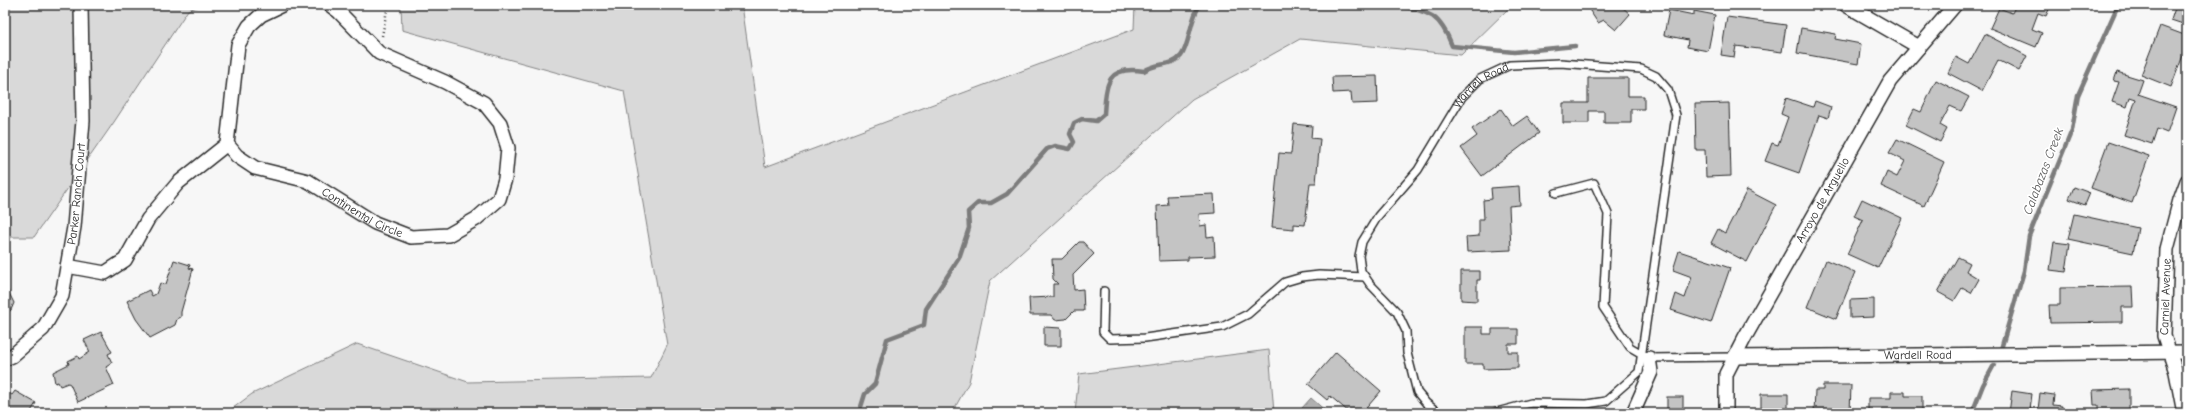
<svg xmlns="http://www.w3.org/2000/svg" width="2192" height="418" viewBox="0 0 2192 418" font-family="'Comic Neue',sans-serif">
<style>
.green{fill:#d9d9d9;stroke:#828282}
.water{fill:#b0b0b0;stroke:#7b7b7b}
.lines{fill:none;stroke-linecap:round;stroke-linejoin:round}
.stream{stroke:#7b7b7b;stroke-width:4.5}
.building{fill:#c4c4c4;stroke:#2b2b2b}
.service-casing{stroke:#2b2b2b;stroke-width:10}
.minor-casing{stroke:#2b2b2b;stroke-width:16}
.path{stroke:#2b2b2b;stroke-width:2.5;stroke-dasharray:1 3;stroke-linecap:butt}
.service{stroke:#fff;stroke-width:7}
.minor{stroke:#fff;stroke-width:13}
.labels{text-anchor:middle;dominant-baseline:central;stroke-width:3.5;stroke-linejoin:round;paint-order:stroke}
.street-label{font-size:12px;fill:#2b2b2b;stroke:#fff}
.water-label{font-size:13px;font-style:italic;fill:#5a5a5a;stroke:#fff}
</style>
<rect width="100%" height="100%" fill="#f7f7f7"/>
<filter id="ink" filterUnits="userSpaceOnUse"><feTurbulence type="fractalNoise" baseFrequency=".025" numOctaves="2"/><feDisplacementMap in="SourceGraphic" scale="8" xChannelSelector="R" yChannelSelector="G"/><feConvolveMatrix kernelMatrix="1 2 1 2 8 2 1 2 1" color-interpolation-filters="sRGB"/></filter>
<g filter="url(#ink)">
<g class="green">
<polygon points="8,5 203,5 188,10 114,122 34,237 5,237 5,7"/>
<polygon points="401,5 742,5 765,167 1134,29 1135,5 1512,5 1461,55 1300,39 1192,99 990,281 969,382 952,413 223,413 229,411 252,394 357,344 468,382 651,378 667,345 624,91 402,30"/>
<polygon points="1269,350 1274,413 1075,413 1079,374"/>
</g>
<polygon class="water" points="1311,398 1328,413 1308,413 1302,408"/>
<g class="lines">
<g class="stream">
<path d="M1395 5C1428 12 1439 12 1452 46L1514 52 1575 46"/>
<polyline points="2001,349 2024,271 2029,236 2072,130 2078,95 2118,5"/>
<path d="M856 413 860 410 865 394 875 384 887 339 924 325 926 309 959 258 969 228 968 212 978 203H991L1007 194 1047 149 1055 146 1070 149 1074 142 1070 134 1074 123 1082 119 1096 121 1104 114C1106 83 1107 65 1144 71 1157 62 1172 67 1181 56 1190 45 1190 17 1200 5"/>
<polyline points="1972,413 1983,385 1994,365"/>
</g>
</g>
<g class="building">
<polygon points="1586,5 1620,5 1630,14 1616,30 1604,20 1598,23"/>
<polygon points="2016,5 2051,5 2046,16 2038,13 2032,29 2042,33 2036,47 1990,28 1999,8 2012,13"/>
<polygon points="2176,5 2187,5 2187,29 2185,29 2186,25 2171,20"/>
<polygon points="1669,10 1694,15 1694,11 1715,15 1708,51 1687,47 1688,40 1664,35"/>
<polygon points="1727,17 1786,25 1782,52 1736,46 1734,57 1721,55"/>
<polygon points="2160,26 2187,36 2187,45 2171,87 2141,75"/>
<polygon points="1801,28 1836,34 1835,39 1861,44 1858,64 1797,53"/>
<polygon points="1985,34 2027,56 2019,71 1998,60 1982,91 1948,73 1956,57 1969,64"/>
<polygon points="2117,72 2143,80 2138,94 2176,107 2167,133 2157,129 2152,144 2124,135 2136,99 2130,97 2127,107 2112,102 2119,82 2114,81"/>
<polygon points="1377,76 1378,103 1352,104 1351,92 1333,93 1332,77"/>
<polygon points="1588,78 1628,78 1628,96 1644,96 1644,109 1631,109 1631,123 1604,123 1604,111 1589,111 1589,123 1563,123 1563,103 1588,103"/>
<polygon points="1936,80 1969,97 1961,111 1950,106 1940,125 1947,129 1940,142 1906,125 1914,109 1921,112"/>
<polygon points="1786,98 1813,107 1815,101 1831,107 1828,118 1819,115 1799,173 1765,161 1772,143 1778,145 1788,117 1781,114"/>
<polygon points="1729,103 1731,176 1706,177 1705,150 1696,150 1695,104"/>
<polygon points="1501,109 1513,126 1527,116 1539,133 1482,176 1461,148 1477,136 1472,129"/>
<polygon points="1294,124 1312,126 1311,138 1320,139 1316,183 1310,183 1305,225 1294,224 1294,229 1272,227 1279,153 1291,154"/>
<polygon points="1897,139 1944,162 1924,206 1881,186 1887,172 1897,177 1905,161 1889,153"/>
<polygon points="2108,142 2149,156 2132,203 2091,188"/>
<polygon points="1519,186 1520,205 1509,206 1511,250 1467,252 1466,237 1479,236 1479,219 1484,219 1483,200 1492,199 1491,188"/>
<polygon points="2074,187 2090,193 2085,205 2069,199"/>
<polygon points="1747,190 1776,205 1747,262 1711,243 1718,229 1725,233"/>
<polygon points="1214,194 1215,213 1199,214 1200,226 1206,225 1207,237 1214,236 1215,256 1188,257 1188,260 1159,261 1157,206 1168,205 1167,196"/>
<polygon points="1862,199 1902,218 1878,268 1847,254 1863,220 1854,216"/>
<polygon points="2074,214 2138,228 2133,253 2068,239"/>
<polygon points="1079,242 1083,242 1094,254 1073,275 1074,290 1083,289 1084,311 1074,311 1066,319 1055,320 1051,315 1030,315 1029,298 1053,297 1053,284 1058,284 1053,279 1052,259 1062,259"/>
<polygon points="2054,242 2070,244 2066,272 2050,270"/>
<polygon points="1679,251 1730,268 1711,323 1671,310 1676,294 1685,298 1692,277 1673,270"/>
<polygon points="1958,257 1970,263 1966,271 1979,279 1971,293 1962,288 1954,301 1938,292"/>
<polygon points="174,260 190,265 189,268 193,269 181,312 181,317 177,319 175,325 150,338 136,319 127,301 149,290 152,296 156,294 160,283 166,284"/>
<polygon points="1826,260 1855,272 1836,319 1807,307"/>
<polygon points="1461,271 1480,271 1480,280 1477,280 1477,301 1461,300"/>
<polygon points="5,285 14,303 11,310 5,314"/>
<polygon points="2132,287 2133,307 2122,307 2122,322 2050,323 2049,305 2060,305 2060,288"/>
<polygon points="1874,299 1874,317 1850,318 1850,300"/>
<polygon points="1044,327 1061,328 1061,346 1044,346"/>
<polygon points="1465,327 1483,327 1483,334 1492,334 1492,329 1518,329 1518,344 1508,344 1508,352 1518,352 1518,368 1483,369 1483,364 1465,364"/>
<polygon points="101,332 112,352 108,354 112,363 106,367 114,385 78,402 70,384 68,383 60,386 58,382 55,383 53,372 69,364 68,361 78,356 79,359 90,352 84,340"/>
<polygon points="1336,352 1381,391 1362,413 1350,413 1330,396 1327,400 1308,384"/>
<polygon points="1823,385 1851,385 1850,413 1814,413 1815,390 1823,390"/>
<polygon points="2129,389 2129,413 2098,413 2098,405 2094,405 2093,390"/>
<polygon points="15,391 36,403 30,413 5,413 5,399 9,393 12,395"/>
<polygon points="2012,391 2032,394 2030,409 2038,410 2040,393 2054,395 2053,405 2062,406 2061,413 2009,413"/>
<polygon points="1891,392 1905,392 1905,396 1922,396 1922,413 1868,413 1868,398 1891,398"/>
<polygon points="1761,394 1788,394 1788,412 1795,413 1761,413"/>
<rect x="1667" y="397" width="16" height="16"/>
</g>
<g class="lines">
<defs>
<g id="service">
<polyline points="1556,193 1594,183 1608,214 1603,307 1630,347 1649,358 1734,357"/>
<polyline points="1104,291 1103,332 1110,339 1145,338 1222,327 1248,314 1285,282 1302,277 1319,275 1365,277"/>
<path id="s1" d="M1439 413 1426 403 1417 392 1407 353 1406 331 1397 312 1370 284 1361 271 1359 256 1362 242 1378 216 1418 170 1462 97 1480 79 1510 65 1560 63 1641 69 1656 76 1668 90 1676 115 1639 372 1606 401 1587 404 1531 403 1493 413"/>
</g>
<g id="minor">
<path id="s2" d="M282 5 261 15 249 26 238 45 227 144 237 156 255 168 308 181 375 223 411 237 448 235 476 219 499 199 505 179 508 148 500 123 484 103 445 82 379 53 338 11 330 5"/>
<polyline points="1846,5 1919,47"/>
<polyline points="67,266 105,273 125,260 148,219 178,183 227,144"/>
<path id="s3" d="M1734 357 2187 352"/>
<path id="s4" d="M5 359 12 356 43 329 62 296 74 227 83 121 81 5"/>
<polyline points="1633,413 1651,372 1649,358"/>
<path id="s5" d="M1726 413V374L1745 337 1890 81 1955 5"/>
<path id="s6" d="M2184 413 2176 372 2164 336 2167 249 2180 200 2187 181"/>
</g>
</defs>
<use href="#service" class="service-casing"/>
<use href="#minor" class="minor-casing"/>
<polyline class="path" points="382,36 388,5"/>
<use href="#service" class="service"/>
<use href="#minor" class="minor"/>
</g>
</g>
<g class="labels">
<g class="street-label">
<text stroke="none"><textPath href="#s1" startOffset="397">Wardell Road</textPath></text>
<text stroke="none"><textPath href="#s4" startOffset="190">Parker Ranch Court</textPath></text>
<text stroke="none"><textPath href="#s5" startOffset="238">Arroyo de Arguello</textPath></text>
<text stroke="none"><textPath href="#s2" startOffset="316">Continental Circle</textPath></text>
<text stroke="none"><textPath href="#s6" startOffset="119">Carniel Avenue</textPath></text>
<text stroke="none"><textPath href="#s3" startOffset="184">Wardell Road</textPath></text>
</g>
<g class="water-label">
<text transform="translate(2043 171) rotate(-69)">Calabazas Creek</text>
</g>
</g>
<rect width="2192" height="418" fill="none" stroke="#fff" stroke-width="20"/>
<rect x="10" y="10" width="2172" height="398" fill="none" stroke="#2b2b2b" stroke-width="1.5" filter="url(#ink)"/>
</svg>
